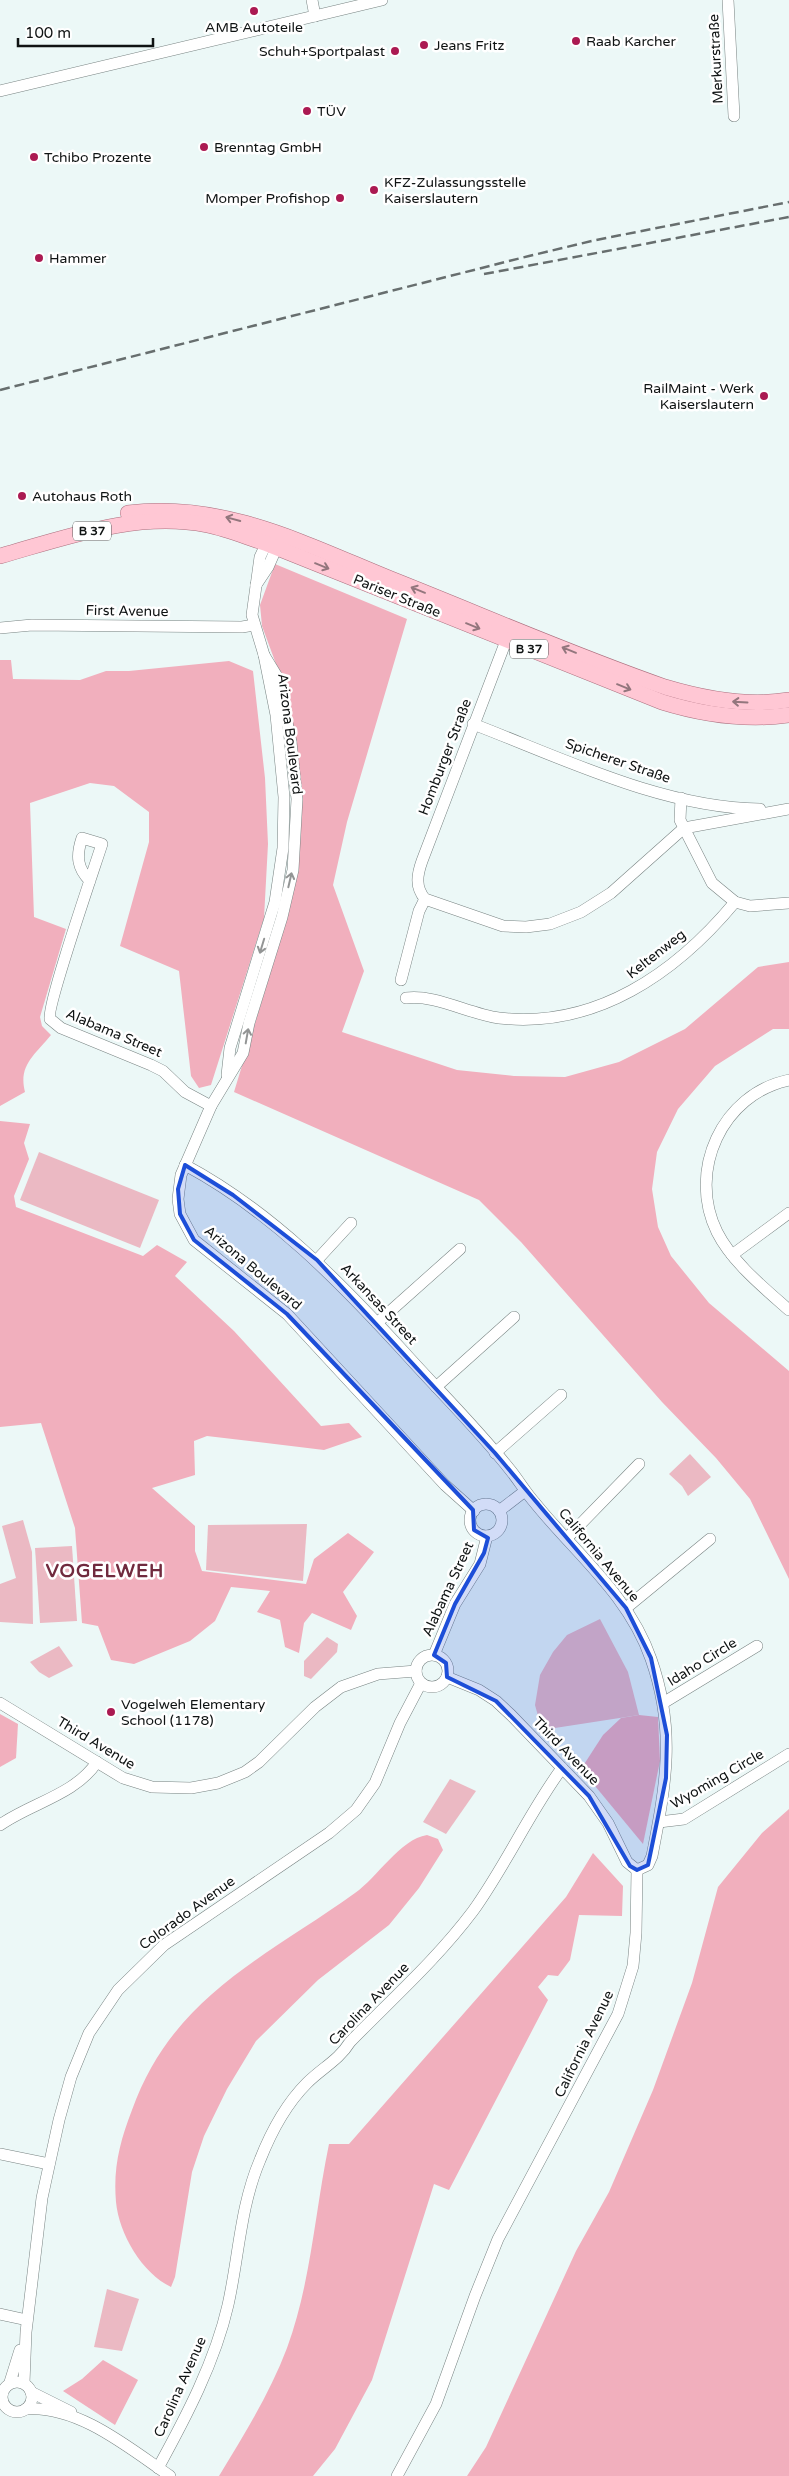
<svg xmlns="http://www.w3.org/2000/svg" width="789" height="2476" viewBox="0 0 789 2476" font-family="'Varela Round',sans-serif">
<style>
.green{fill:#ebb9c3}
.forest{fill:#f1afbd}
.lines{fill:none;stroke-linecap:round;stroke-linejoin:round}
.minor-casing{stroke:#788382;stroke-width:12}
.major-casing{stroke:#ab6f7e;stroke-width:16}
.minor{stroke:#fff;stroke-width:11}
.major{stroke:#ffc7d4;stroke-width:15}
.rail{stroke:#676e6e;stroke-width:2.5;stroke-dasharray:10 5;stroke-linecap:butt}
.oneway{stroke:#93767d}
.oneway2{stroke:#939595}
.marked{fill:#1d4ed8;fill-opacity:0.2;stroke:#1d4ed8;stroke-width:4;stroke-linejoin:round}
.poi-dot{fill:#ab1a52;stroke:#fff;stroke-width:2}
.labels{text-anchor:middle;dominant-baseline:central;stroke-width:5;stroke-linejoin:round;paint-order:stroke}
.shield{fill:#fff;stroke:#575a5a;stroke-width:1}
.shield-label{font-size:12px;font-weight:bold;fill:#0f1313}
.poi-label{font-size:14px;fill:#0f1313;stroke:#fff;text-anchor:start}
.street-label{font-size:14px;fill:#0f1313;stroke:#fff}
.district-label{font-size:19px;font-weight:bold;letter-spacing:1px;fill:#702a3e;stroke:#fff}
</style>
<rect width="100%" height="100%" fill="#ecf8f7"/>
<g class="green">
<polygon points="39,1152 159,1200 140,1248 20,1200"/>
<polygon points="690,1454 711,1477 688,1496 682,1486 669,1474"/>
<polygon points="23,1520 32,1552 33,1624 0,1622 0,1584 16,1578 2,1526"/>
<polygon points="307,1524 303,1581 206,1570 208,1525"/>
<polygon points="72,1546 77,1621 40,1623 35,1548"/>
<polygon points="600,1619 628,1672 639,1715 542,1730 535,1705 540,1675 553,1652 567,1635"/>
<polygon points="327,1637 338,1644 337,1652 311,1679 304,1676 304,1661"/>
<polygon points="59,1646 73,1666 49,1678 39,1672 30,1662"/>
<polygon points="450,1779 476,1791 446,1834 423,1822"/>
<polygon points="107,2289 139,2299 122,2351 94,2347"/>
</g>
<g class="forest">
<polygon points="275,564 407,619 347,822 333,885 364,971 342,1032 457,1070 514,1076 565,1077 619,1062 685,1029 758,967 789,962 789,1029 773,1029 715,1066 678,1109 657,1152 652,1189 658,1227 671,1256 709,1303 789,1371 789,1579 750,1499 716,1458 662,1402 521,1242 479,1200 234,1092 284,928 300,807 283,683 262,626 260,605"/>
<path d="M0 660H11L13 679 80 680 106 671H129L229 661 253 671 265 778 268 844 264 918 211 1085 199 1088 191 1076 179 971 120 946 149 842V812L114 786 90 783 30 803 34 917 66 929 40 1017 42 1026 51 1035C35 1055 18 1065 25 1092L0 1106Z"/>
<polygon points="0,1121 30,1124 24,1143 29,1159 14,1196 16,1207 143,1256 157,1245 187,1262 175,1276 234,1331 321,1426 349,1423 362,1437 324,1450 207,1436 194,1441 195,1475 152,1488 195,1526 195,1551 202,1571 306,1584 314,1559 348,1533 374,1552 343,1592 357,1616 351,1630 312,1613 304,1623 299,1653 285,1647 280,1620 257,1612 270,1591 231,1587 215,1621 190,1641 134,1664 111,1660 98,1626 82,1623 75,1528 41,1423 0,1427"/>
<polygon points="0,1714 18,1724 16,1758 0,1767"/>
<polygon points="639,1715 658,1717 660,1761 643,1844 581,1769 603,1735 621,1718"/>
<polygon points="789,1809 789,2476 467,2476 486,2447 576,2251 609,2192 653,2090 692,1983 718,1887 762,1833"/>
<path d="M427 1835 438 1839 443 1850 419 1888 389 1925 318 1980 256 2041 227 2089 204 2136 192 2172 175 2277 171 2287C142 2273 119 2234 116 2202 113 2168 120 2141 132 2110 173 1996 263 1959 355 1893 377 1878 400 1839 427 1835Z"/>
<path d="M593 1853 623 1886 622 1916 579 1915 570 1960 558 1976 548 1975 538 1987 548 2000 449 2190 434 2184 372 2380 335 2449 313 2476H219C244 2435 270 2393 287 2348 311 2283 315 2211 329 2144H349L566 1897Z"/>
<polygon points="103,2360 138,2380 115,2425 63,2391 82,2379"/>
</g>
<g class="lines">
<defs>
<g id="minor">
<polyline points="312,0 315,16"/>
<polyline points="728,0 734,116"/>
<polyline points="0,91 382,0"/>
<polyline points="256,585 268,567 279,542"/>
<polyline points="0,628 32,625 242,627 254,625"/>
<path d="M509 633 422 861C417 875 415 887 425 899L503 926 526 927 550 924 581 912 611 893 684 828 789 809"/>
<polyline points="264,655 278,678 291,742 297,799 293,870 282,917 249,1023 243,1053 211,1106 181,1175 178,1199 180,1214 194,1240 287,1314 445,1485 474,1511"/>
<path d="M473 724C562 758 663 808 760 809"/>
<polyline points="681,798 680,820 712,883 735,902 750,906 789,903"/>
<path d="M90 881C77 868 76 856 82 838L102 844C95 866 46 1008 50 1019L61 1028 151 1065 163 1071 185 1092 211 1106"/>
<polyline points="401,980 419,911 425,899"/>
<path d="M406 998C435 994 469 1014 499 1018 596 1029 676 973 735 902"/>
<polyline points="227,1075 230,1048 275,902 283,848 284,797 276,715 264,655 252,615 260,557 269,538"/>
<path d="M789 1080C722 1094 687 1171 717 1232 732 1262 764 1288 789 1310"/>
<path d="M185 1165C271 1211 339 1281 404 1352 439 1391 478 1429 511 1471 519 1481 526 1493 535 1503 576 1554 629 1595 651 1659 676 1730 666 1784 652 1856L648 1865 637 1870"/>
<polyline points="732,1255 789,1213"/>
<polyline points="317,1260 351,1223"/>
<polyline points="377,1323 460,1249"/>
<polyline points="436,1387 514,1317"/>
<polyline points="495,1453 561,1395"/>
<circle cx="486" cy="1520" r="16"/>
<polyline points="499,1511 525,1491"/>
<polyline points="567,1538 639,1464"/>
<polyline points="626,1608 710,1539"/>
<polyline points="434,1655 455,1604 480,1564 487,1536"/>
<circle cx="432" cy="1671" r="16"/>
<polyline points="447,1677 479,1690 496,1701 511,1715 589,1796 608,1823 627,1862 637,1870"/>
<polyline points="0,1703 123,1778 152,1787 191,1788 218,1783 245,1772 259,1762 315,1707 341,1687 378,1674 416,1671"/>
<polyline points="663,1703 757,1646"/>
<polyline points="659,1822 684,1819 789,1754"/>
<path d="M0 1825C31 1803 75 1795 97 1762"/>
<polyline points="0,2154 49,2164"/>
<polyline points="0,2314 27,2320"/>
<circle cx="17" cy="2397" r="15"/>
<polyline points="10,2382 20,2350"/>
<polyline points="24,2383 26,2332 42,2198 59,2120 71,2077 89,2033 118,1990 164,1945 329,1833 356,1810 375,1783 400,1723 421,1683"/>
<polyline points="31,2392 71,2412"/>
<path d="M26 2409C78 2405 129 2448 170 2476"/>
<path d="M158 2468C186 2417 215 2362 228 2305 239 2256 240 2207 260 2160 271 2132 285 2105 307 2083 322 2068 339 2060 350 2042 392 1999 437 1959 473 1911 506 1865 529 1813 562 1768"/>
<polyline points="397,2476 436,2404 475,2296 498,2239 618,2014 633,1966 636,1933 637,1870"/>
</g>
<g id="major">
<path d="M128 513C223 501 305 544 391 579 482 615 573 655 665 687 705 699 747 707 789 700"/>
<path d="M0 556C67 537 137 511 207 525 227 529 246 537 265 543L662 702C704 715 745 721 789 715"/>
</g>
</defs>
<use href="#minor" class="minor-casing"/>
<use href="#major" class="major-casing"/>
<use href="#minor" class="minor"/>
<use href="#major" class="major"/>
<g class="rail">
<polyline points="484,274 789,217"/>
<polyline points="0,390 529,256 596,240 789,202"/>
</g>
</g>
<defs><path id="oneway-shaft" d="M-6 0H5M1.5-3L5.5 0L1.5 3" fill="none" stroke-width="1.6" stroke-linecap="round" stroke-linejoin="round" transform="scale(1.25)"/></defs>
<g class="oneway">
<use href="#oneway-shaft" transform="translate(233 519) rotate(-165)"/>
<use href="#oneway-shaft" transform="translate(322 566) rotate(22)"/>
<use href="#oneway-shaft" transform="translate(418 590) rotate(-158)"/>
<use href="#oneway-shaft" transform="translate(473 626) rotate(22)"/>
<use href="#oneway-shaft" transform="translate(569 650) rotate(-158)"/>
<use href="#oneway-shaft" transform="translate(624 687) rotate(22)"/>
<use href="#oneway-shaft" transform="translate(740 702) rotate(-177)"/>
</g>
<g class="oneway2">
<use href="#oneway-shaft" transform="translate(290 880) rotate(-77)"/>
<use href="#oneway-shaft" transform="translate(262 946) rotate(107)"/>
<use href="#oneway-shaft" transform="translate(247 1036) rotate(-80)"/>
</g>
<path class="marked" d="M185 1165 233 1195 317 1260 495 1453 626 1608 651 1658 667 1735 666 1778 648 1865 637 1870 630 1866 589 1796 496 1701 447 1677 446 1663 434 1655 455 1604 484 1553 488 1538 474 1530 473 1510 287 1314 194 1240 180 1214 178 1189Z"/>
<g class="poi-dot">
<circle cx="254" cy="11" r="5"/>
<circle cx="576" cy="41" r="5"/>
<circle cx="424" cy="45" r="5"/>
<circle cx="395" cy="51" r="5"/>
<circle cx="307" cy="111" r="5"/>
<circle cx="204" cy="147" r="5"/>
<circle cx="34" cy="157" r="5"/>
<circle cx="374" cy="190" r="5"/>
<circle cx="340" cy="198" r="5"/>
<circle cx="39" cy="258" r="5"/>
<circle cx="764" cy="396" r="5"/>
<circle cx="22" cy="496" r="5"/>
<circle cx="111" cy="1712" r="5"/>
</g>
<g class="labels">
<g class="shield">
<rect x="73" y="521.5" width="38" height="19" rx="4"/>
<rect x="510" y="639.5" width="38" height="19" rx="4"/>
</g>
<g class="shield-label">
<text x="92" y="531">B 37</text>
<text x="529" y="649">B 37</text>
</g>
<g class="poi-label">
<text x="254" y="27" text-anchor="middle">AMB Autoteile</text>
<text x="586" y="41">Raab Karcher</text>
<text x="434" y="45">Jeans Fritz</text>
<text x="385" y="51" text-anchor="end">Schuh+Sportpalast</text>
<text x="317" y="111">TÜV</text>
<text x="214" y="147">Brenntag GmbH</text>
<text x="44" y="157">Tchibo Prozente</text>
<text x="384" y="182">KFZ-Zulassungsstelle<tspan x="384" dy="16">Kaiserslautern</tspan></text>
<text x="330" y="198" text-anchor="end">Momper Profishop</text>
<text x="49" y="258">Hammer</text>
<text x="754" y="388" text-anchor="end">RailMaint - Werk<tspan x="754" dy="16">Kaiserslautern</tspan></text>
<text x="32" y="496">Autohaus Roth</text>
<text x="121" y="1704">Vogelweh Elementary<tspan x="121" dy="16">School (1178)</tspan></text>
</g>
<g class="street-label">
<text transform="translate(716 59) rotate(-93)">Merkurstraße</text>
<text transform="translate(397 596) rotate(22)">Pariser Straße</text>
<text transform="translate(127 611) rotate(1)">First Avenue</text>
<text transform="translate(290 734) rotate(83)">Arizona Boulevard</text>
<text transform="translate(445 757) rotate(-69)">Homburger Straße</text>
<text transform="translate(618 761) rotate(19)">Spicherer Straße</text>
<text transform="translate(656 954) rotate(-38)">Keltenweg</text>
<text transform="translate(114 1033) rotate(23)">Alabama Street</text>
<text transform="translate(253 1268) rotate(40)">Arizona Boulevard</text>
<text transform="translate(379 1304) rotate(47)">Arkansas Street</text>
<text transform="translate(599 1555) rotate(50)">California Avenue</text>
<text transform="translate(448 1589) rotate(-65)">Alabama Street</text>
<text transform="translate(702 1662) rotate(-32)">Idaho Circle</text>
<text transform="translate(96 1743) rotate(31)">Third Avenue</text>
<text transform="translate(566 1751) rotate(46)">Third Avenue</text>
<text transform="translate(717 1779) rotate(-30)">Wyoming Circle</text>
<text transform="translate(187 1913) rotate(-36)">Colorado Avenue</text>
<text transform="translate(369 2004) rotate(-46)">Carolina Avenue</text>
<text transform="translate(584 2044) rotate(-64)">California Avenue</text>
<text transform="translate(180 2387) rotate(-66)">Carolina Avenue</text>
</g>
<g class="district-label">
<text x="105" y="1571">VOGELWEH</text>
</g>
</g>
<path d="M18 38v8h135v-8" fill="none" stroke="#0f1313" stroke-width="2.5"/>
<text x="25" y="38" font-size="15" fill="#0f1313" stroke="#ffffff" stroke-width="4" paint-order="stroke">100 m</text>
</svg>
